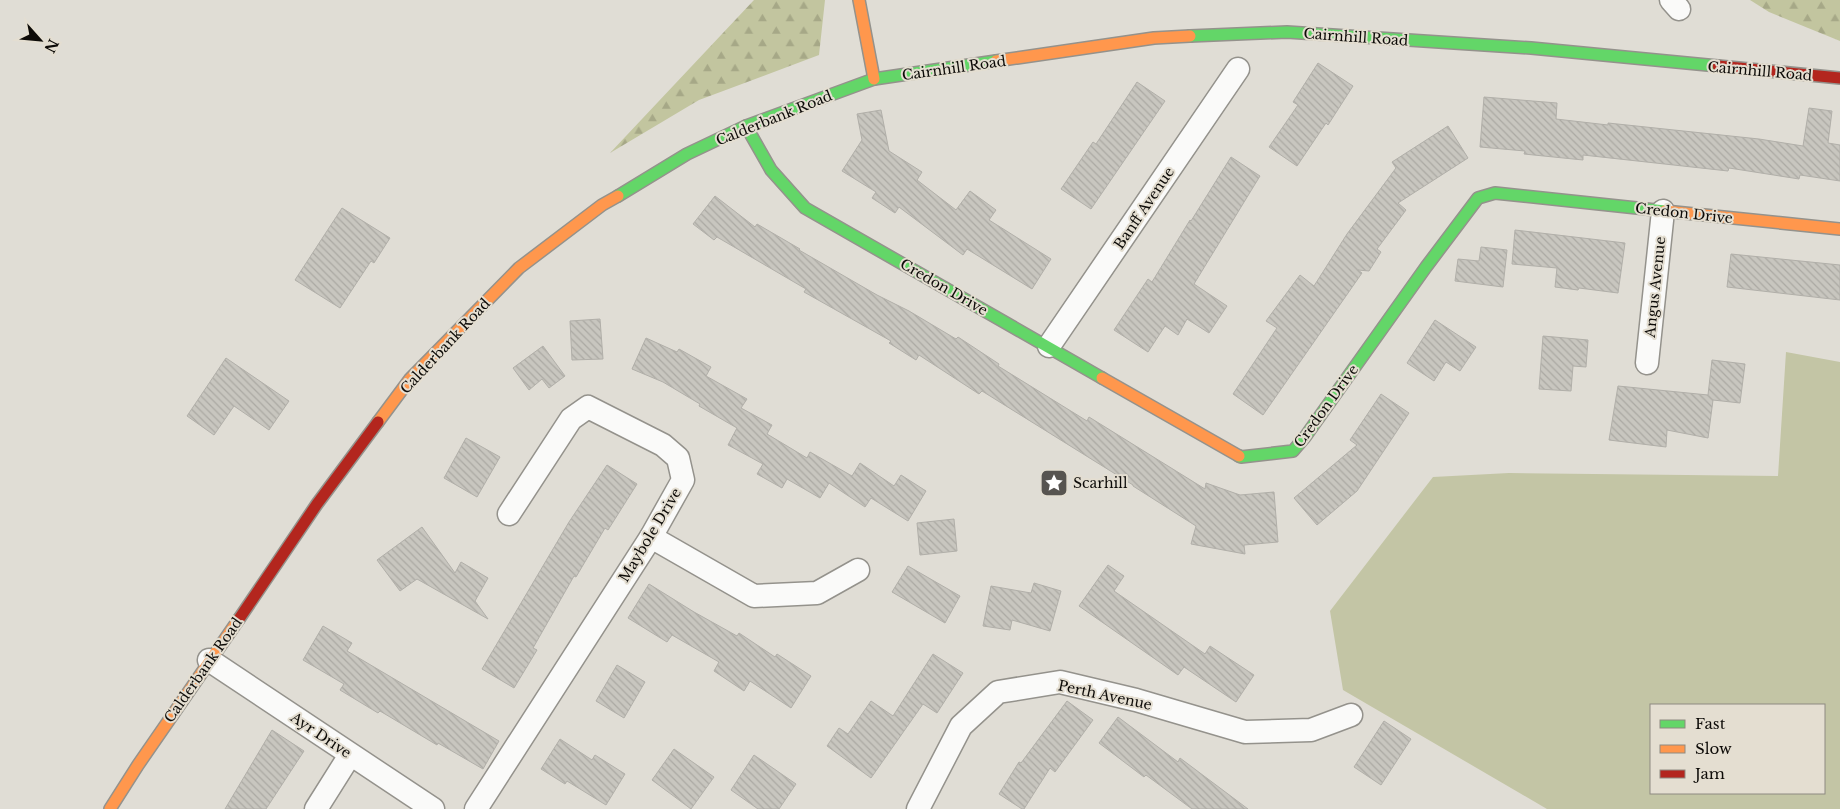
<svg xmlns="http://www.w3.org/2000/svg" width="1840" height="809" viewBox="0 0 1840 809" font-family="'Libre Baskerville',serif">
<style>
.green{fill:#c3c5a5;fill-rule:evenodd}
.forest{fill:url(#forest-firs)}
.building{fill:url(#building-back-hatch);stroke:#b1afa9}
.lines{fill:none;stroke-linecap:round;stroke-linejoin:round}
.street-casing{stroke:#94928c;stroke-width:25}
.fast-casing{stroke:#94928c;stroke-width:14}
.slow-casing{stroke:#94928c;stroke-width:14}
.jam-casing{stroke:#94928c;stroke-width:14}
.street{stroke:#fafaf9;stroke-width:22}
.fast{stroke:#63d668;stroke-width:11}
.slow{stroke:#ff974d;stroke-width:11}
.jam{stroke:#b3261e;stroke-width:11}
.labels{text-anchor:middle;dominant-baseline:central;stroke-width:4;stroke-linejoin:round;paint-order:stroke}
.street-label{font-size:14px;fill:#0d0b08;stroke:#e4ded1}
.poi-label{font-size:14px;fill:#0d0b08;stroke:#e4ded1;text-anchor:start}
</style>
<defs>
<pattern id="forest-firs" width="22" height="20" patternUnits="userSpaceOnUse" patternTransform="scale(1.25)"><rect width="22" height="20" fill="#c2c59f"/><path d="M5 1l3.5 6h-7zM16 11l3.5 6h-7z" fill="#a6a887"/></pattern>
<pattern id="building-back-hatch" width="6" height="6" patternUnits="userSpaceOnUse" patternTransform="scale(1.25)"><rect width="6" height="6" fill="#c8c6bf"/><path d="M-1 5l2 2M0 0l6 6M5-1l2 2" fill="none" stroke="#aba9a3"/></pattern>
</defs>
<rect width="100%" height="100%" fill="#e0ddd5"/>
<path class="green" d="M1786 352 1840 362V809H1547L1343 690 1330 611 1433 477 1509 473 1778 476ZM1651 705H1824V793H1651Z"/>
<g class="forest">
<polygon points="754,0 825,0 819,55 699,100 610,153"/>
<polygon points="1750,0 1840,0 1840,41 1769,12"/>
</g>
<g class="building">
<polygon points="1318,63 1353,86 1328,125 1326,123 1297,166 1269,147 1298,105 1293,102"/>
<polygon points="1137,82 1165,101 1091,209 1061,189 1093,142 1096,144"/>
<polygon points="1484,97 1557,103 1556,119 1608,125 1608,123 1759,139 1803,146 1809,108 1832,111 1828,143 1840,145 1840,181 1800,175 1799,179 1729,168 1728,171 1583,155 1583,160 1524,154 1525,151 1480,147"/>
<polygon points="881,110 889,151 922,172 917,180 956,210 970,191 996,210 989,220 1051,259 1032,289 967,249 963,255 899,207 895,213 872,198 876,192 842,171 862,140 857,114"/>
<polygon points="1448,126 1468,158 1398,203 1406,210 1377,249 1381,252 1369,271 1358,270 1362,273 1263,415 1233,394 1277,328 1266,321 1300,275 1314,286 1347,234 1396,168 1392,162"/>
<polygon points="1231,157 1260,176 1194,284 1227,306 1209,333 1187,319 1178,335 1165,326 1148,352 1114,330 1148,279 1152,282 1190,220 1191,221"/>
<polygon points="715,196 755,227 757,224 800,249 799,250 877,295 909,311 956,339 958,337 999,364 998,366 1087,421 1089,417 1205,489 1206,483 1240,495 1274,492 1278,542 1244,545 1245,554 1191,544 1196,526 1133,486 1133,485 982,391 979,394 919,355 916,360 889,343 891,341 804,292 806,289 717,237 714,240 693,224"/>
<polygon points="342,208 390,238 374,263 371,261 340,308 295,280"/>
<polygon points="1515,230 1625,243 1618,293 1579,288 1578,290 1555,287 1557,268 1512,264"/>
<polygon points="1481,247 1507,250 1503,287 1455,281 1458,259 1479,261"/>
<polygon points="1731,254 1840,265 1840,300 1727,287"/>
<polygon points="600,319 603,359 572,360 570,321"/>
<polygon points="1435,320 1476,347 1460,371 1446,362 1434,381 1407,363"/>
<polygon points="1543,336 1588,340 1586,367 1573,366 1571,391 1539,389"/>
<polygon points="646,338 677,352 679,349 711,367 706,376 747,399 741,408 772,425 767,434 807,458 810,452 852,476 860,463 894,486 901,475 926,491 908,521 871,498 865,507 829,483 820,498 787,479 782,488 757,474 763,464 728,445 737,428 699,406 700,404 663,382 632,369"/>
<polygon points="543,346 565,376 549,388 542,379 529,390 513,368"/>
<polygon points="226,358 289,401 269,430 234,406 214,435 187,416"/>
<polygon points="1712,360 1745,364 1740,403 1713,400 1708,438 1667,430 1666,447 1609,440 1618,386 1708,395"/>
<polygon points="1381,394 1409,413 1357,491 1317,525 1294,498 1357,445 1350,440"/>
<polygon points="466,438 500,457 477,497 444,478"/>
<polygon points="607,465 637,484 608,530 605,528 576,577 574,576 533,648 537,650 514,688 482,669 569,522"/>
<polygon points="954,519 957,551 920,555 917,523"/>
<polygon points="422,527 455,573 461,562 488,578 475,601 488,619 417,579 400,591 377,560"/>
<polygon points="1108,565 1124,576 1114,591 1205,654 1210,646 1254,675 1236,702 1184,667 1178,675 1079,606"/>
<polygon points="908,566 960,596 945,623 892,592"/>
<polygon points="1034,583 1061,591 1050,631 1012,620 1010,630 983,626 991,586 1031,593"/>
<polygon points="649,584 694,612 737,636 739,633 775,657 777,654 811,676 791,708 750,681 744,691 714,671 719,662 672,635 667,642 628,618"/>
<polygon points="323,626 352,643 347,651 499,741 483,769 438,743 437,745 380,711 378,713 340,690 344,684 303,660"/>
<polygon points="933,654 963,673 937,713 923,704 871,778 827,746 839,728 848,734 871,701 893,716"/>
<polygon points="617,665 645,682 624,718 596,701"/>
<polygon points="1067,701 1093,720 1055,772 1050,768 1024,809 1022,809 999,794 1019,762 1021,763"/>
<polygon points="1118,717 1178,762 1180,758 1248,809 1192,809 1146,775 1144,777 1099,743"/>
<polygon points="1384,721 1411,739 1381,785 1354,767"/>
<polygon points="272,730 304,751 266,809 225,809"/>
<polygon points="560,739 592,760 595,755 625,774 606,805 567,781 565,784 541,769"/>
<polygon points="674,749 714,777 691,809 652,780"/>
<polygon points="754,755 796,784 779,809 758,809 731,790"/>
</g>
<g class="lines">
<defs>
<g id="street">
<polyline points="1671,0 1679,9"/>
<polyline points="1049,346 1238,69"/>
<polyline points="1647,363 1663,211"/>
<polyline points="651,537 754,596 817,593 858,570"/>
<polyline points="209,660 433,809"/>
<polyline points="316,809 350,755"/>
<polyline points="476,809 651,537 683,480 678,458 663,445 588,407 571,419 509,514"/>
<polyline points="918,809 961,726 998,692 1060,682 1136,700 1245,732 1311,730 1351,715"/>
</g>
<g id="fast">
<polyline points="1190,36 1287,32 1531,48 1718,66"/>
<polyline points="746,126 771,170 805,208 1102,378"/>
<polyline points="618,196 687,154 746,126 874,79 996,61"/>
<polyline points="1239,456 1241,457 1293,451 1305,437 1426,267 1478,198 1495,193 1665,211"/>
</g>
<g id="slow">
<polyline points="859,0 874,79"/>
<polyline points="996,61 1154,38 1190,36"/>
<polyline points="1665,211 1840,229"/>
<polyline points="1102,378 1239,456"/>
<polyline points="378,422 410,379 519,268 602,205 618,196"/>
<polyline points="110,809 138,765 239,619"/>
</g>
<g id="jam">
<polyline points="1718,66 1840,78"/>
<polyline points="239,619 317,504 378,422"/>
</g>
</defs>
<use href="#street" class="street-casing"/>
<use href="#fast" class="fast-casing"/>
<use href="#slow" class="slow-casing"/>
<use href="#jam" class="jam-casing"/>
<use href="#street" class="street"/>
<use href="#fast" class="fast"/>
<use href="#slow" class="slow"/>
<use href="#jam" class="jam"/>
</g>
<defs>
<symbol id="sight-square" viewBox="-11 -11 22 22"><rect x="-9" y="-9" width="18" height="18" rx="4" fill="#575450" stroke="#e4ded1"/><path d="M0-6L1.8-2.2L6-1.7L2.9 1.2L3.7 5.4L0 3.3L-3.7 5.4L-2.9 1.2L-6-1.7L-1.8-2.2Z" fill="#fff"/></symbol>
</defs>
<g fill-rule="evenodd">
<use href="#sight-square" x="1038" y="467" width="32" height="32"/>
</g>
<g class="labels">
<g class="street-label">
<text transform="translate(1356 37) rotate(4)">Cairnhill Road</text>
<text transform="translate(954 68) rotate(-8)">Cairnhill Road</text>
<text transform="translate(1760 71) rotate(5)">Cairnhill Road</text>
<text transform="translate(774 118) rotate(-22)">Calderbank Road</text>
<text transform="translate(1144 208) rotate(-56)">Banff Avenue</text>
<text transform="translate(1684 213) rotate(6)">Credon Drive</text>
<text transform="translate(944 287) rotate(30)">Credon Drive</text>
<text transform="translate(1655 287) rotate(-84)">Angus Avenue</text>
<text transform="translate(445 346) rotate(-47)">Calderbank Road</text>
<text transform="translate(1326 406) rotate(-54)">Credon Drive</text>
<text transform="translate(650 535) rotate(-59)">Maybole Drive</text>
<text transform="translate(203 670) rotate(-55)">Calderbank Road</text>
<text transform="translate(1105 695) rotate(12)">Perth Avenue</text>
<text transform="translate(321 735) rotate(34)">Ayr Drive</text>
</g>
<g class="poi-label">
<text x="1073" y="483">Scarhill</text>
</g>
</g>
<rect x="1650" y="704" width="175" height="90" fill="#e4ded1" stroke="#8e8a81"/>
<rect x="1660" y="720" width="25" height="8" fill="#63d668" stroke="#8e8a81"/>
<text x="1695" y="729" font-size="15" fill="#0d0b08">Fast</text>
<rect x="1660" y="745" width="25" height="8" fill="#ff974d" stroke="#8e8a81"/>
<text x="1695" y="754" font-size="15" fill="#0d0b08">Slow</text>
<rect x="1660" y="770" width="25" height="8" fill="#b3261e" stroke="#8e8a81"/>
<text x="1695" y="779" font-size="15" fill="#0d0b08">Jam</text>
<g transform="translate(40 40) rotate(117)" stroke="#e4ded1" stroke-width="4" paint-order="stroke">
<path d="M0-4L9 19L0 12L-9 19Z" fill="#0d0b08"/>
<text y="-8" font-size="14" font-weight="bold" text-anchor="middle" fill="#0d0b08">N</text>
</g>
</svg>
